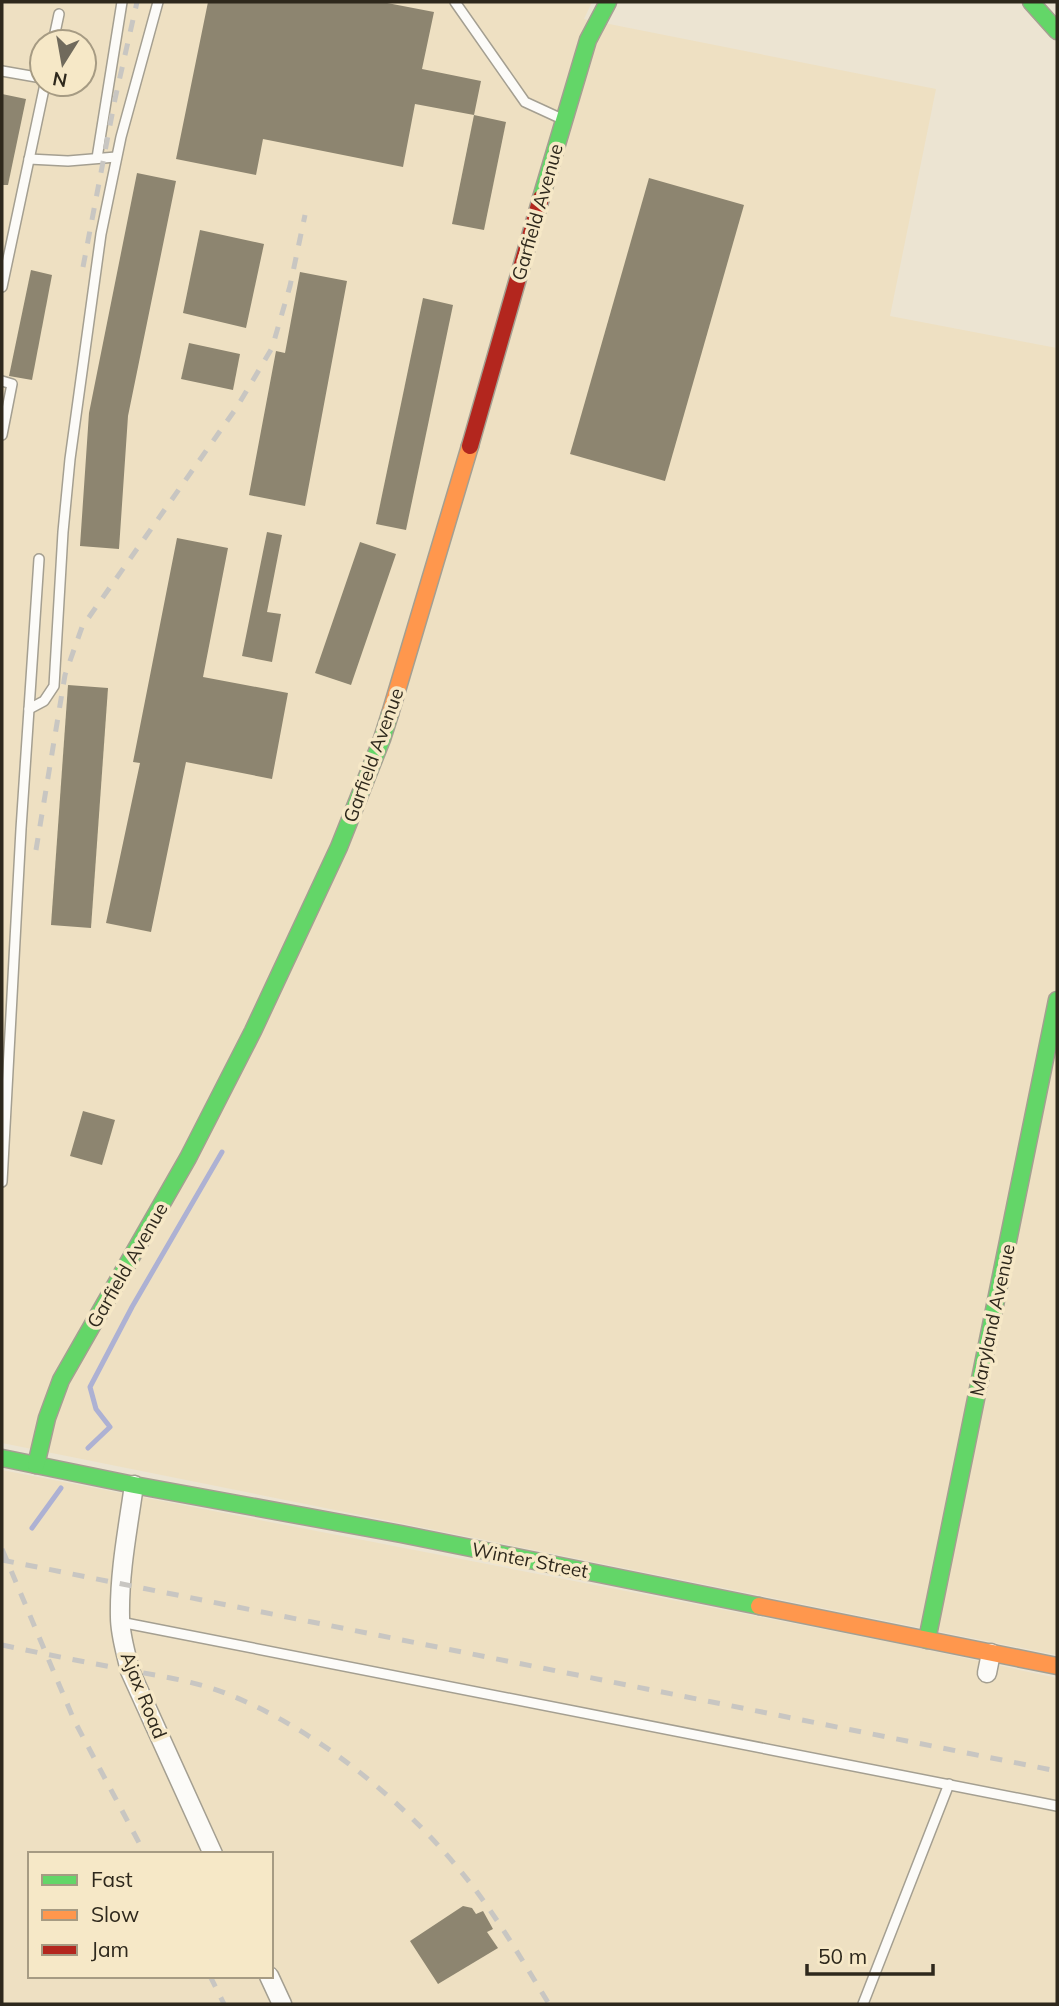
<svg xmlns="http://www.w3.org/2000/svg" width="1059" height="2006" viewBox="0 0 1059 2006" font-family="Mulish,sans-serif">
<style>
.built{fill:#eee0c2;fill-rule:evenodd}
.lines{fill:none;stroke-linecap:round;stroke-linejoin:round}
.stream{stroke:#adb1d3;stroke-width:5}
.building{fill:#8d8570}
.lane-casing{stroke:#a49f91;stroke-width:12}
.street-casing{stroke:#a49f91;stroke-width:21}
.fast-casing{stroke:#a49f91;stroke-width:19}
.slow-casing{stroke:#a49f91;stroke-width:19}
.jam-casing{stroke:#a49f91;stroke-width:19}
.lane{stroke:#fcfbf8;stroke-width:9}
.street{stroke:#fcfbf8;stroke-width:18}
.fast{stroke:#63d668;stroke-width:16}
.slow{stroke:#ff974d;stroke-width:16}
.jam{stroke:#b3261e;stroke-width:16}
.rail{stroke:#c8c6c2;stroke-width:5;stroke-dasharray:12 12;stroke-linecap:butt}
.labels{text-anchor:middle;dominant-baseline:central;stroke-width:7;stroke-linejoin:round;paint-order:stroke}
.street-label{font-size:19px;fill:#2e281c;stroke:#f6e8c7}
</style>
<rect width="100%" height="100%" fill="#ece4d2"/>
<g class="built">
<path d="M2 2H592L584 19 936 89 890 316 1057 348V1655L2 1443ZM42 42H84V84H42Z"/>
<path d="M2 1470 899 1644 1057 1678V2004H2ZM30 1854H271V1976H30Z"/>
</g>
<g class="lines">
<g class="stream">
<polyline points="88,1448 110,1427 96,1409 90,1387 132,1307 222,1152"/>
<polyline points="32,1528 61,1488"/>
</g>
</g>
<g class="building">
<polygon points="208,2 382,2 434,12 422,69 481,81 474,115 415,104 403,167 263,139 256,175 176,159"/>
<polygon points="2,94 26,99 8,185 2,185"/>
<polygon points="474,115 506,122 484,230 452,224"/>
<polygon points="137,173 176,181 128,416 119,549 80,546 89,413"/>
<polygon points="649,178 744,205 665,481 570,454"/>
<polygon points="200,230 264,244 246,328 183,313"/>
<polygon points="31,270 52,275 32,380 9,376"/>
<polygon points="300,272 347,281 305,506 249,495 276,351 285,353"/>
<polygon points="423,298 453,305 406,530 376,524"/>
<polygon points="189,343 240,354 233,390 181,379"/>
<polygon points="267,532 282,535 267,612 281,614 272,662 242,656"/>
<polygon points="177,538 228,548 203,677 288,693 272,779 186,762 151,932 106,923 140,763 133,762"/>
<polygon points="360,542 396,554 351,685 315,673"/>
<polygon points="68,685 108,688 91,928 51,925"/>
<polygon points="83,1111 115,1120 102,1165 70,1156"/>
<polygon points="463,1906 472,1908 476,1914 483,1911 493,1929 487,1932 498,1948 438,1984 410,1941"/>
</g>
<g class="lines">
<defs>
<g id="lane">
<polyline points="455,2 525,102 562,119"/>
<polyline points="53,42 59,14"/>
<polyline points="2,71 42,78"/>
<polyline points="97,158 122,2"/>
<polyline points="29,159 68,161 116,157"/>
<polyline points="2,287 45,84"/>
<polyline points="2,381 12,384 2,435"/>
<polyline points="29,709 44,701 54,686 63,532 70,459 101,234 121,137 158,2"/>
<polyline points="2,1182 21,829 39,559"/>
<polyline points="120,1622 1057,1806"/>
<polyline points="863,2004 949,1784"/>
</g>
<g id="street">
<path d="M134 1485C128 1528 119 1573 120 1617 120 1635 126 1653 130 1671L213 1854"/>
<polyline points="987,1673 991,1653"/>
<polyline points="269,1976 282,2004"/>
</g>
<g id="fast">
<polyline points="1031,2 1057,31"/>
<polyline points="541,198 588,40 608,2"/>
<polyline points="2,1458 134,1485 401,1534 759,1606"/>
<polyline points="36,1465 47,1418 61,1380 188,1158 253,1031 339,847 382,739 390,714"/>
<polyline points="927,1640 1057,1000"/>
</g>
<g id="slow">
<polyline points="390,714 470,446"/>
<polyline points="759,1606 1057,1666"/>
</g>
<polyline id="jam" points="470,446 541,198"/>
</defs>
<use href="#lane" class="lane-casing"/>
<use href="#street" class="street-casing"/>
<use href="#fast" class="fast-casing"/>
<use href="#slow" class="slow-casing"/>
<use href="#jam" class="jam-casing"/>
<use href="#lane" class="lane"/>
<use href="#street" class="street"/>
<use href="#fast" class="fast"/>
<use href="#slow" class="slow"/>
<use href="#jam" class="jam"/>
<g class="rail">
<polyline points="83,267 115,99 137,2"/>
<polyline points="36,850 65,675 82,627 237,407 272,348 290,286 305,215"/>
<polyline points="2,1549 74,1720 145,1854"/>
<polyline points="2,1560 1057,1771"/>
<path d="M2 1645C44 1654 85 1662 127 1670 160 1676 194 1681 225 1693 320 1730 413 1808 474 1888 502 1925 525 1965 549 2004"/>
<polyline points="210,1976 224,2004"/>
</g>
</g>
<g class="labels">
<g class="street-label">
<text transform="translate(537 212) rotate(-74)">Garfield Avenue</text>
<text transform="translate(373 755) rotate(-70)">Garfield Avenue</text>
<text transform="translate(127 1265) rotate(-60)">Garfield Avenue</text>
<text transform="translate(992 1320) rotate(-78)">Maryland Avenue</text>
<text transform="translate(530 1560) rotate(11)">Winter Street</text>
<text transform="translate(144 1695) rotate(68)">Ajax Road</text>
</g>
</g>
<rect width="1059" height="2006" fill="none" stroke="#2e281c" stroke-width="7"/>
<rect x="28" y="1852" width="245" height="126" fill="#f6e8c7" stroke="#a69b83" stroke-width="2"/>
<rect x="42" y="1875" width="35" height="10" fill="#63d668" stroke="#a69b83" stroke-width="2"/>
<text x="91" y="1887" font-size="21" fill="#2e281c">Fast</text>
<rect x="42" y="1910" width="35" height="10" fill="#ff974d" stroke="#a69b83" stroke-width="2"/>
<text x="91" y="1922" font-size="21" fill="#2e281c">Slow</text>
<rect x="42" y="1945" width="35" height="10" fill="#b3261e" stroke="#a69b83" stroke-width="2"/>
<text x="91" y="1957" font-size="21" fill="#2e281c">Jam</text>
<g transform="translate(63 63) rotate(191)"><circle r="33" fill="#f6e8c7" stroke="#a69b83" stroke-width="2"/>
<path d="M0-5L12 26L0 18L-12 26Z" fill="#706a5c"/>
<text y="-10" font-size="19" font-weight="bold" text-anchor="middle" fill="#2e281c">N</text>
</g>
<path d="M807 1964v10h126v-10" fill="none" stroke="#2e281c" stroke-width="3.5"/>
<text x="818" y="1964" font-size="21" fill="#2e281c" stroke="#f6e8c7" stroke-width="5" paint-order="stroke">50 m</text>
</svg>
